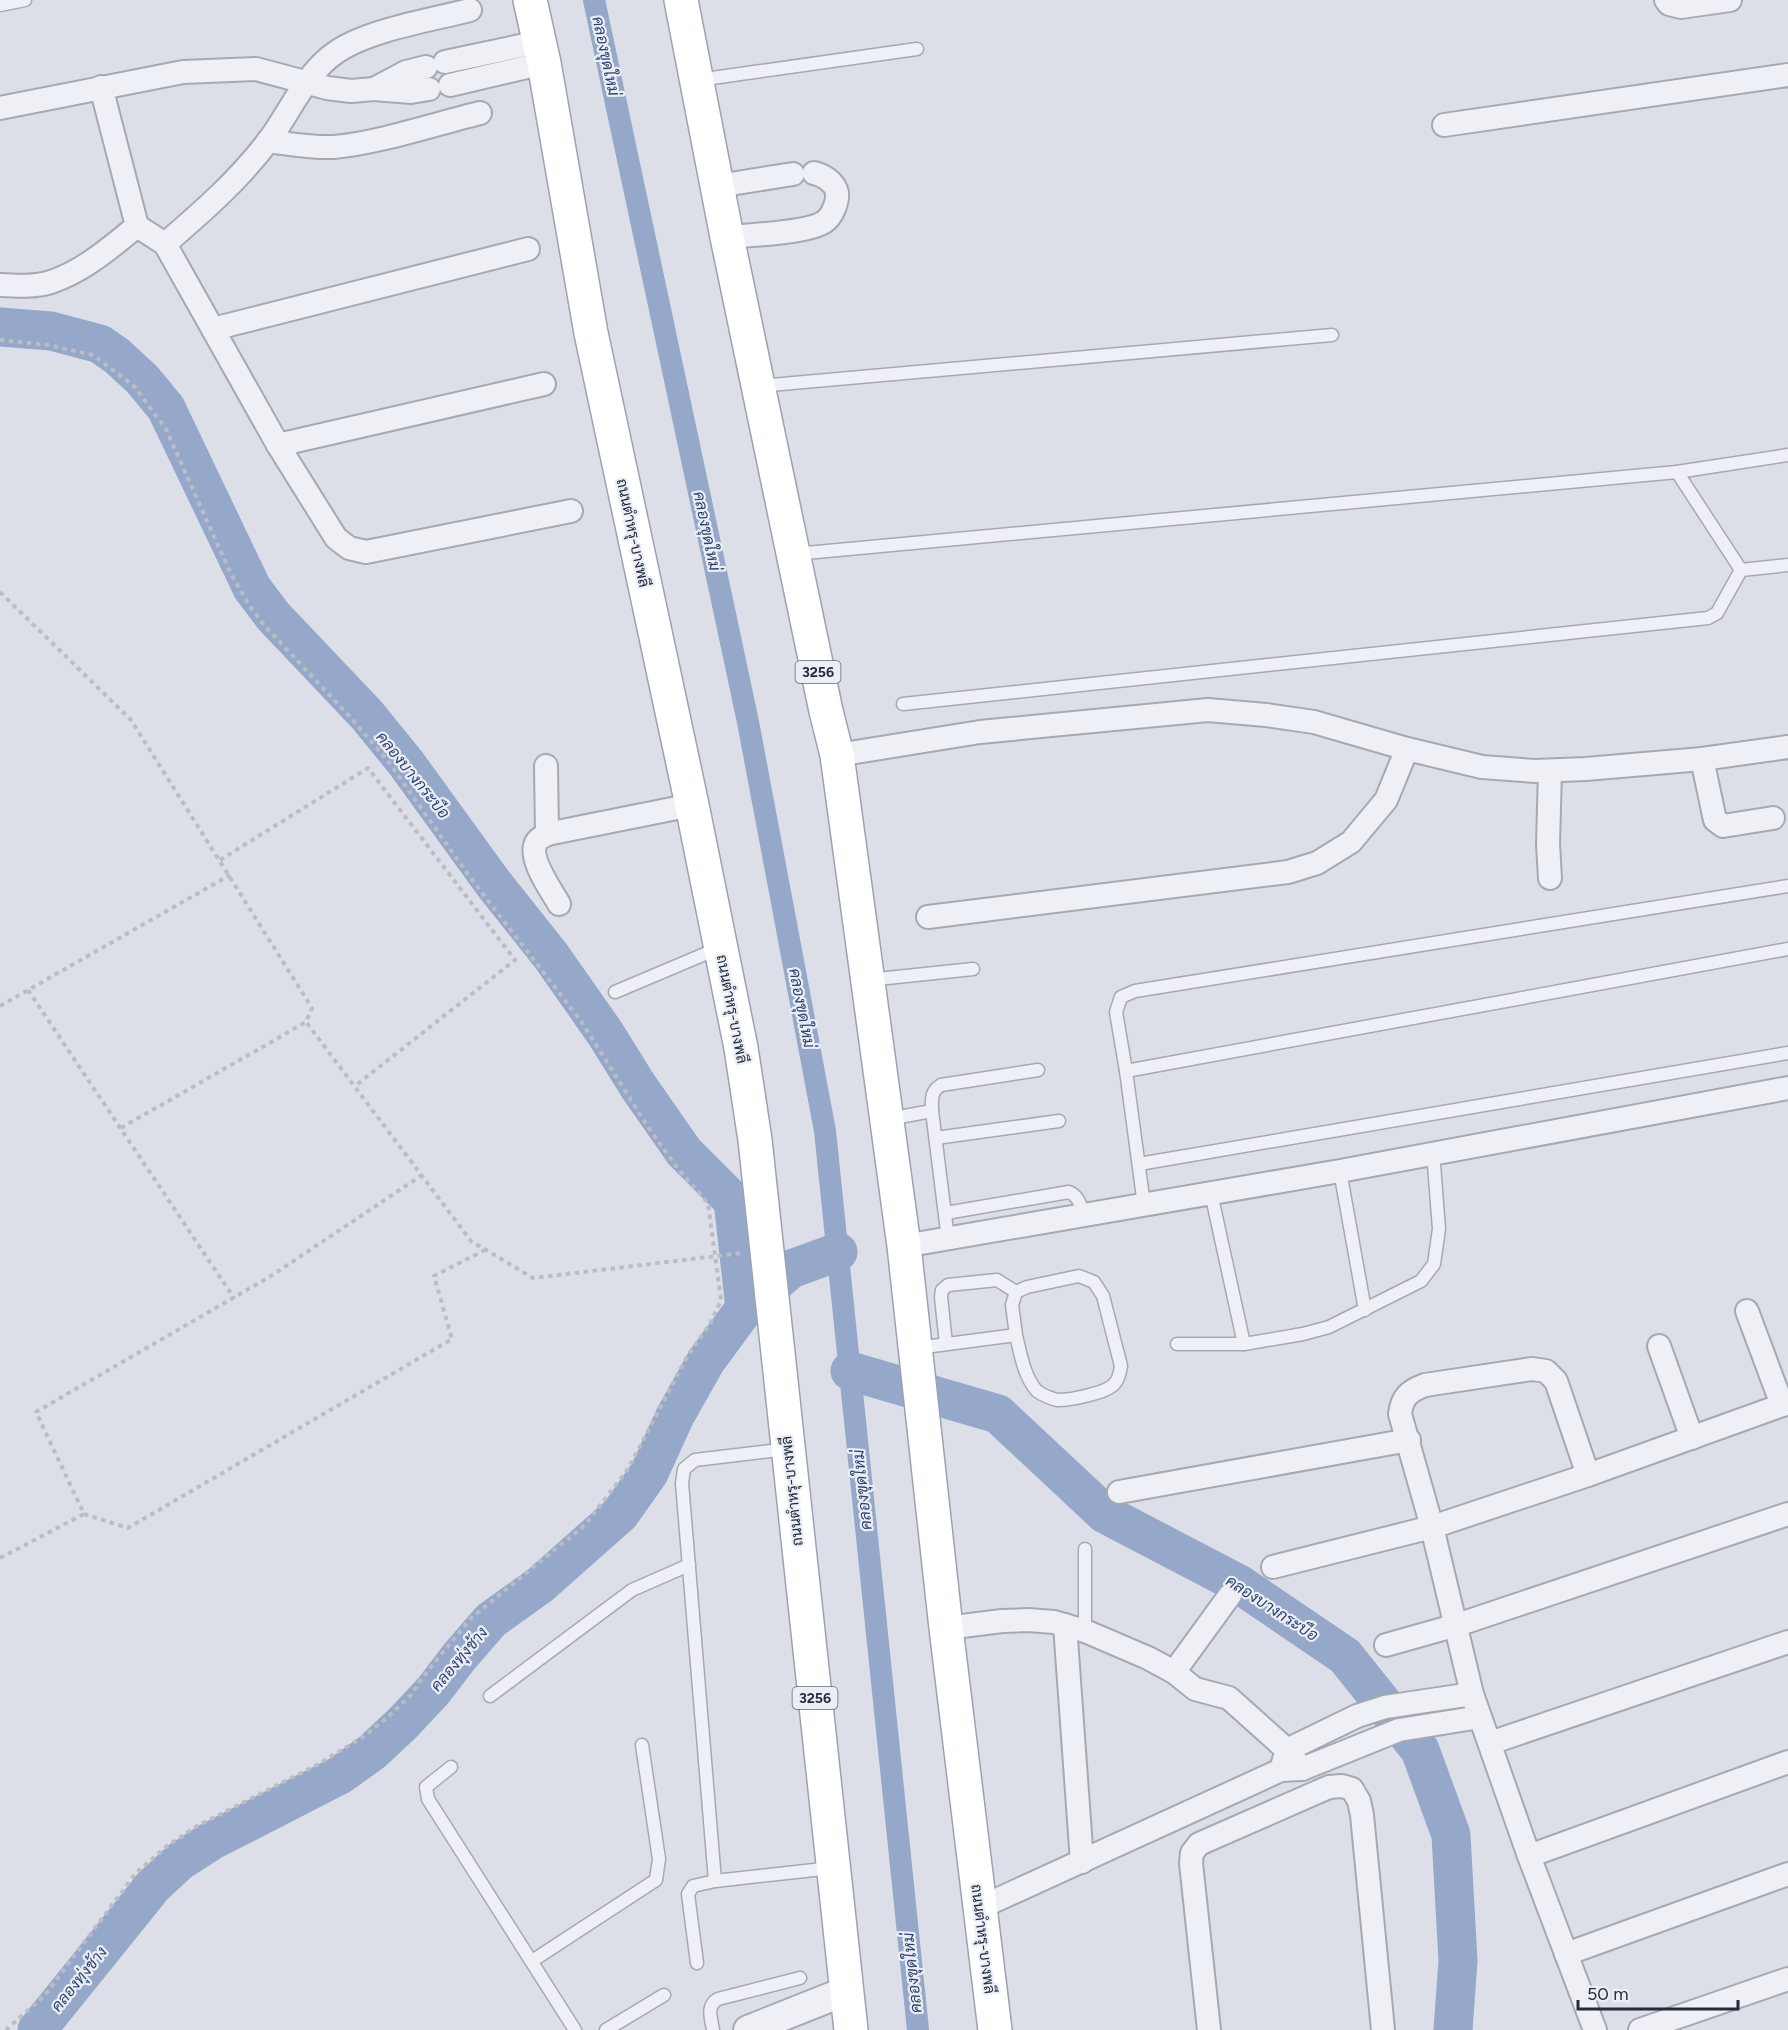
<svg xmlns="http://www.w3.org/2000/svg" width="1788" height="2030" viewBox="0 0 1788 2030" font-family="Figtree,Sarabun,sans-serif">
<style>
.lines{fill:none;stroke-linecap:round;stroke-linejoin:round}
.canal{stroke:#95a8c9;stroke-width:22}
.river{stroke:#95a8c9;stroke-width:39}
.service-casing{stroke:#a5a9b4;stroke-width:15}
.minor-casing{stroke:#a5a9b4;stroke-width:26}
.tertiary-casing{stroke:#a5a9b4;stroke-width:32}
.primary-casing{stroke:#9ba2b3;stroke-width:36}
.path{stroke:#babdc5;stroke-width:4;stroke-dasharray:4.5 4.5;stroke-linecap:butt}
.service{stroke:#eff0f5;stroke-width:12}
.minor{stroke:#eff0f5;stroke-width:22}
.tertiary{stroke:#eff0f5;stroke-width:28}
.primary{stroke:#fff;stroke-width:33}
.path-bridge{stroke:#babdc5;stroke-width:4;stroke-dasharray:4.5 4.5;stroke-linecap:butt}
.labels{text-anchor:middle;dominant-baseline:central;stroke-width:4.5;stroke-linejoin:round;paint-order:stroke}
.shield{fill:#ebeef4;stroke:#606674;stroke-width:1.5}
.shield-label{font-size:14px;font-weight:bold;fill:#252b3d}
.street-label{font-size:15px;fill:#252b3d;stroke:#ebeef4}
.water-label{font-size:16px;font-style:italic;fill:#2e4572;stroke:#ebeef4}
</style>
<rect width="100%" height="100%" fill="#dcdfe7"/>
<g class="lines">
<polyline class="canal" points="594,0 748,722 825,1131 918,2030"/>
<g class="river">
<polyline points="0,327 51,331 100,344 117,356 142,379 166,408 252,588 273,616 367,715 406,763 493,883 551,956 605,1033 638,1086 684,1152 733,1201 745,1308"/>
<polyline points="850,1371 998,1414 1105,1514 1239,1584 1345,1656 1420,1750 1451,1835 1458,1961 1453,2030"/>
<polyline points="37,2030 153,1886 180,1861 211,1841 340,1775 372,1752 403,1723 433,1691 459,1657 491,1620 540,1585 620,1514 649,1473 675,1416 706,1361 745,1308 791,1269 838,1252"/>
</g>
<defs>
<g id="service">
<polyline points="0,5 25,0"/>
<polyline points="698,80 917,49"/>
<polyline points="760,386 1332,335"/>
<polyline points="1677,472 1741,570"/>
<polyline points="795,554 1677,472 1788,455"/>
<polyline points="903,704 1708,618 1717,613 1741,570 1788,565"/>
<polyline points="868,980 973,969"/>
<polyline points="615,992 719,948"/>
<polyline points="1126,1071 1788,949"/>
<path d="M932 1111C932 1100 930 1092 941 1085L1038 1070"/>
<polyline points="888,1119 932,1111 948,1239"/>
<polyline points="936,1138 1059,1121"/>
<polyline points="1139,1164 1788,1053"/>
<polyline points="1340,1171 1365,1310"/>
<polyline points="1211,1193 1244,1344"/>
<polyline points="1144,1205 1126,1071 1116,1012 1121,997 1135,991 1788,886"/>
<path d="M946 1213 1069 1192C1079 1196 1080 1205 1084 1215"/>
<polyline points="946,1344 941,1297 942,1290 948,1285 997,1280 1016,1292"/>
<polyline points="1177,1344 1244,1344 1303,1334 1329,1327 1421,1281 1434,1264 1439,1229 1433,1152"/>
<path d="M917 1348 1016 1335 1012 1305 1016 1292 1027 1287 1079 1276 1094 1282 1103 1296 1121 1366C1120 1372 1119 1379 1115 1383 1108 1393 1070 1400 1058 1400 1052 1399 1042 1395 1037 1391 1024 1377 1020 1352 1016 1335"/>
<polyline points="1085,1549 1085,1631"/>
<polyline points="490,1696 632,1590 689,1565"/>
<polyline points="451,1767 426,1787 428,1799 575,2030"/>
<polyline points="715,1881 682,1483 684,1469 695,1460 787,1449"/>
<polyline points="532,1961 656,1880 659,1859 642,1745"/>
<polyline points="697,1963 688,1894 693,1886 715,1881 832,1868"/>
<polyline points="606,2030 664,1995"/>
<path d="M713 2030C711 2017 706 2006 718 1999L800 1978"/>
</g>
<g id="minor">
<polyline points="1666,0 1669,4 1681,7 1730,0"/>
<polyline points="445,62 539,42"/>
<polyline points="450,85 544,63"/>
<polyline points="101,87 137,226"/>
<polyline points="374,89 406,72 426,67"/>
<polyline points="0,108 183,72 256,69 327,88 351,91 374,89 411,92 429,89"/>
<polyline points="1444,125 1788,75"/>
<path d="M268 141C290 144 312 148 334 147 379 143 435 124 480 113"/>
<polyline points="718,186 793,174"/>
<path d="M727 237C749 235 808 233 824 222 832 217 838 202 837 193 835 182 823 175 814 173"/>
<path d="M165 244C202 212 239 180 269 140 290 112 305 74 335 53 367 30 431 20 470 10"/>
<path d="M0 285C17 286 35 287 51 282 84 271 111 247 137 226L165 244 278 445 336 538 349 548 366 552 571 511"/>
<polyline points="213,329 528,249"/>
<polyline points="278,445 544,384"/>
<polyline points="837,755 980,732 1208,710 1266,715 1314,722 1407,749 1482,767 1535,771 1586,769 1702,759 1788,747"/>
<polyline points="1702,759 1715,820 1723,826 1773,818"/>
<path d="M546 766 547 834C543 837 538 838 536 843 528 858 551 890 559 904"/>
<polyline points="547,834 692,805"/>
<polyline points="1550,878 1548,844 1550,771"/>
<polyline points="928,917 1288,872 1317,863 1351,842 1386,800 1407,749"/>
<polyline points="904,1246 1340,1171 1788,1088"/>
<polyline points="1747,1311 1782,1405"/>
<polyline points="1659,1346 1692,1438"/>
<path d="M1588 1475 1556 1381 1546 1371 1532 1369 1425 1385C1409 1391 1402 1397 1400 1414L1432 1527 1472 1694 1529 1856 1595 2030"/>
<polyline points="1119,1492 1409,1440"/>
<polyline points="1273,1567 1432,1527 1588,1475 1788,1403"/>
<polyline points="1065,1625 1082,1862"/>
<polyline points="946,1628 1002,1621 1028,1620 1054,1622 1085,1631 1148,1658 1174,1672 1195,1689 1229,1698 1287,1750 1302,1769"/>
<polyline points="1386,1645 1457,1625 1788,1514"/>
<polyline points="1174,1672 1230,1595"/>
<polyline points="1490,1743 1788,1642"/>
<polyline points="1283,1763 1287,1750 1357,1716 1385,1707 1472,1694"/>
<polyline points="1529,1856 1788,1762"/>
<polyline points="979,1908 1281,1770 1302,1769 1399,1730 1480,1717"/>
<polyline points="1566,1954 1788,1874"/>
<polyline points="1209,2030 1191,1863 1192,1853 1199,1844 1329,1787 1342,1786 1352,1789 1359,1801 1362,1815 1383,2030"/>
<polyline points="1640,2030 1788,1979"/>
</g>
<polyline id="tertiary" points="748,2030 846,1991"/>
<g id="primary">
<polyline points="530,0 544,63 591,333 692,805 741,1048 755,1140 851,2030"/>
<polyline points="681,0 727,237 826,711 837,755 904,1246 946,1628 995,2030"/>
</g>
</defs>
<use href="#service" class="service-casing"/>
<use href="#minor" class="minor-casing"/>
<use href="#tertiary" class="tertiary-casing"/>
<use href="#primary" class="primary-casing"/>
<g class="path">
<polyline points="0,592 131,720 312,1008 306,1022 471,1241 533,1278 742,1253"/>
<polyline points="220,860 368,768 515,960 355,1086"/>
<polyline points="28,990 234,1298"/>
<polyline points="0,1006 230,875"/>
<polyline points="121,1128 306,1022"/>
<polyline points="84,1514 128,1528 452,1339 434,1276 485,1250"/>
<polyline points="0,1558 84,1514 36,1412 271,1276 422,1175"/>
</g>
<use href="#service" class="service"/>
<use href="#minor" class="minor"/>
<use href="#tertiary" class="tertiary"/>
<use href="#primary" class="primary"/>
<polyline class="path-bridge" points="0,340 48,345 93,355 134,386 166,429 211,530 232,576 249,605 264,625 351,718 388,761 469,876 581,1021 648,1127 678,1169 708,1203 721,1300 710,1324 688,1355 628,1469 585,1525 471,1618 422,1678 411,1695 389,1716 363,1737 315,1766 197,1826 167,1846 136,1873 45,1995 6,2030"/>
</g>
<g class="labels">
<g class="shield">
<rect x="795.5" y="661" width="45" height="22" rx="4.5"/>
<rect x="792.5" y="1687" width="45" height="22" rx="4.5"/>
</g>
<g class="shield-label">
<text x="818" y="672">3256</text>
<text x="815" y="1698">3256</text>
</g>
<g class="street-label">
<text transform="translate(633 533) rotate(78)">ถนนตำหรุ-บางพลี</text>
<text transform="translate(732 1009) rotate(79)">ถนนตำหรุ-บางพลี</text>
<text transform="translate(792 1491) rotate(-96)">ถนนตำหรุ-บางพลี</text>
<text transform="translate(983 1939) rotate(83)">ถนนตำหรุ-บางพลี</text>
</g>
<g class="water-label">
<text transform="translate(606 56) rotate(78)">คลองขุดใหม่</text>
<text transform="translate(707 531) rotate(78)">คลองขุดใหม่</text>
<text transform="translate(413 775) rotate(51)">คลองบางกระบือ</text>
<text transform="translate(802 1008) rotate(79)">คลองขุดใหม่</text>
<text transform="translate(862 1490) rotate(-96)">คลองขุดใหม่</text>
<text transform="translate(1272 1608) rotate(33)">คลองบางกระบือ</text>
<text transform="translate(459 1659) rotate(-50)">คลองทุ่งช้าง</text>
<text transform="translate(912 1973) rotate(-96)">คลองขุดใหม่</text>
<text transform="translate(79 1979) rotate(-51)">คลองทุ่งช้าง</text>
</g>
</g>
<path d="M1578 2000v9h160v-9" fill="none" stroke="#252b3d" stroke-width="3"/>
<text x="1587" y="2000" font-size="18" fill="#252b3d" stroke="#ebeef4" stroke-width="4.5" paint-order="stroke">50 m</text>
</svg>
